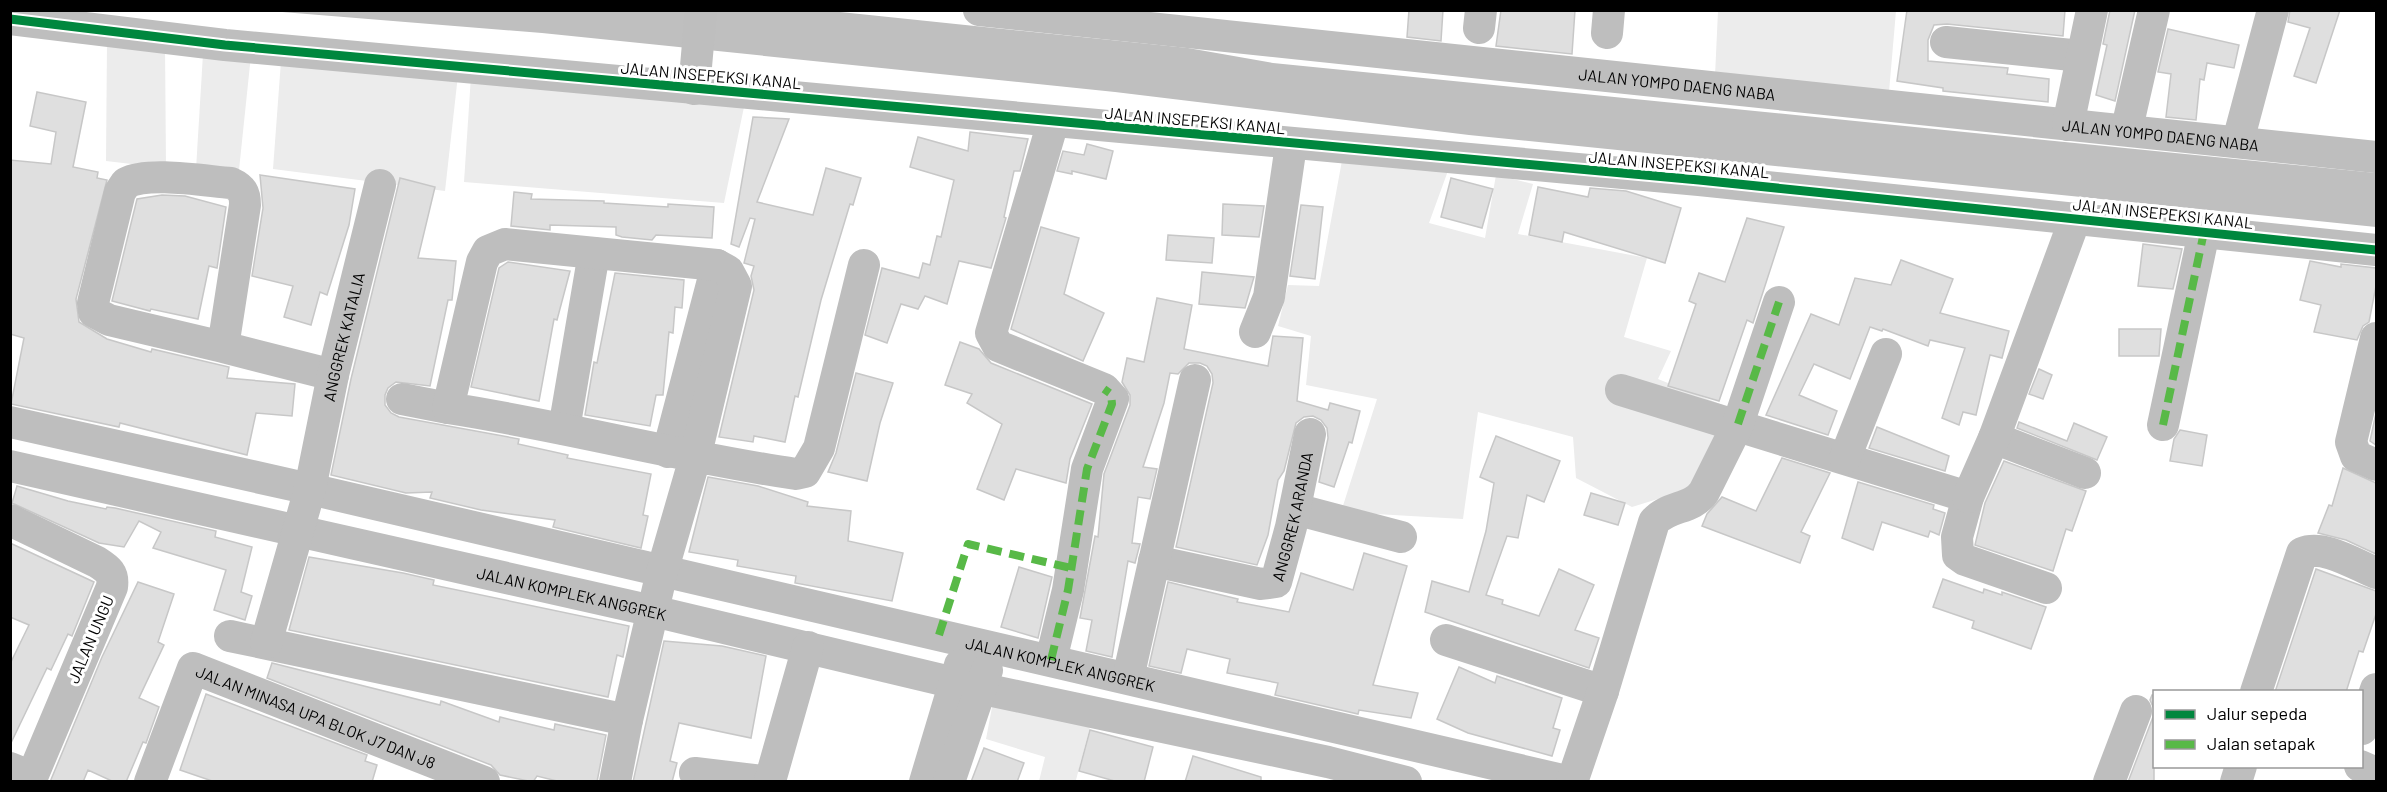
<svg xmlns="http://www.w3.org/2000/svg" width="2387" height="792" viewBox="0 0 2387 792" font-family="Barlow,sans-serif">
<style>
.green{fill:#ececec}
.water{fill:#bfbfbf}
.building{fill:#dfdfdf;stroke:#c7c7c7;stroke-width:1.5}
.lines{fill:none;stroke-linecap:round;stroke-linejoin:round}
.minor{stroke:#bebebe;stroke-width:32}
.quiet{stroke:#58b947;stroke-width:8;stroke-dasharray:15 8;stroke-linecap:butt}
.cycleway-casing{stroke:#fff;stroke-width:13}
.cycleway{stroke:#00873e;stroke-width:9}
.labels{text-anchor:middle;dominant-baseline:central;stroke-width:6;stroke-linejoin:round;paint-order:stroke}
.street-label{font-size:16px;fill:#000;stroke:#fff}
</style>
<rect width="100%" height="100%" fill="#fff"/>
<g class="green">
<polygon points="1718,11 1896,11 1889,92 1715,76"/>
<polygon points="107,42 165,45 166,168 106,161"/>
<polygon points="203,54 251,55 239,170 196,169"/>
<polygon points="281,61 458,75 445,191 273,169"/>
<polygon points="471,76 744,107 724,203 464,182"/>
<polygon points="1343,155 1449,168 1429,223 1485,238 1496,175 1533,184 1518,234 1647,258 1624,337 1671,351 1658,379 1730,408 1693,488 1632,507 1576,478 1573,437 1478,412 1463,519 1341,512 1377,399 1306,385 1311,336 1278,326 1288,285 1319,286"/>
<polygon points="993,702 1092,719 1076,780 1081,781 1039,781 1045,757 986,739"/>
</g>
<polygon class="water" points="270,11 831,11 1188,48 1273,63 2376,173 2376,227 1469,135 1115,92 542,33"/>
<g class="building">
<polygon points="1409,10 1443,10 1441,41 1407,37"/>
<polygon points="1501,10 1575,10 1572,54 1496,46"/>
<polygon points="1907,10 2065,10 2063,36 1947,24 1934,25 1928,40 1928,61 2008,68 2007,74 2049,79 2048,102 1943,91 1943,88 1897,81"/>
<polygon points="2110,10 2135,10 2115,101 2096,95 2107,45 2103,44"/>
<polygon points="2290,10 2340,10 2316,83 2294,76 2310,28 2288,22"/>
<polygon points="2168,29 2239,45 2234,68 2207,63 2204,80 2200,79 2196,120 2166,117 2171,74 2158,72"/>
<polygon points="37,92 86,102 73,167 98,172 97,178 107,180 76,299 79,322 107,339 151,352 152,349 229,367 227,378 295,384 292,416 256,413 247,455 120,423 119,427 11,404 24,338 10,334 10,160 51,164 56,132 30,126"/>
<polygon points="753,117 789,119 757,202 813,215 826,168 861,178 853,205 850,204 821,300 798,397 795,396 785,442 754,436 753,442 719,437 754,290 751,276 754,266 744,263 755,219 750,218 739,247 731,244"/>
<polygon points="970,132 1028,139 1020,171 1014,171 1004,217 1006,218 991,268 959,261 947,304 925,296 918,309 901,304 887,343 865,335 882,268 919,278 923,263 930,265 937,236 941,237 954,180 910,167 918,137 968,151"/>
<polygon points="1087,144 1113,151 1106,179 1072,171 1072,174 1057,171 1063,151 1084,155"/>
<polygon points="260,175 355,189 349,225 327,295 320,292 311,325 284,317 293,286 252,276 263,208"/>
<polygon points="400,178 435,187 418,258 456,261 452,300 448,300 430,386 396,382 388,388 385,395 385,405 391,413 399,417 519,439 518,444 568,455 567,458 651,474 643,515 648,516 641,548 553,527 555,520 481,510 430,498 432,492 406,493 331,475 351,379"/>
<polygon points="1451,178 1493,189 1482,228 1441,217"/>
<polygon points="1538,187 1588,197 1590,188 1626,191 1681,208 1665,263 1564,232 1562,242 1529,235"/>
<polygon points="514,192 532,194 531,199 604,201 604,203 668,207 668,204 714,207 712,238 656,235 652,240 622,237 616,235 616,227 550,225 550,230 511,226"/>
<polygon points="162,195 185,196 226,207 217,268 209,266 198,319 151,309 150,311 112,301 137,199"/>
<polygon points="1223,204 1264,206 1259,237 1222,235"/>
<polygon points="1301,205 1323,207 1315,279 1290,276"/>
<polygon points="1747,218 1784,227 1753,323 1747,320 1719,401 1668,386 1696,304 1689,301 1699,273 1725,282"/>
<polygon points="1041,227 1079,238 1064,294 1104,313 1083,361 1011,329"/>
<polygon points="1168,235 1214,238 1212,263 1166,260"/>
<polygon points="2143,244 2182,249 2173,289 2138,286"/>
<polygon points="1901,260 1953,279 1940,313 2009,331 2002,358 1990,355 1976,415 1963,412 1959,425 1942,418 1965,348 1930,340 1928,346 1883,329 1882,331 1870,327 1850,379 1814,364 1799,395 1837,411 1828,435 1766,415 1811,314 1839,325 1855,278 1891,285"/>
<polygon points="2310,261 2341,267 2341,264 2376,268 2376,286 2369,322 2363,326 2357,340 2314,332 2321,305 2300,300"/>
<polygon points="508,262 570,271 557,320 554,319 539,401 471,387 499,268"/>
<polygon points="1202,272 1254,277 1245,308 1199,304"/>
<polygon points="615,273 684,280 682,308 675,307 673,333 669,332 663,395 656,395 650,426 585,415 594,362 597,363"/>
<polygon points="1157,298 1192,305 1184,349 1268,366 1273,336 1303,338 1297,401 1328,410 1330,403 1360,411 1352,443 1349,442 1334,487 1319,482 1328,438 1327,428 1321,420 1313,416 1304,417 1296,423 1284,471 1278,480 1268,535 1257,565 1176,547 1213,383 1212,374 1207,366 1200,363 1189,363 1178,374 1170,373 1164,403 1143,467 1157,469 1150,499 1138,497 1132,543 1140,544 1135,563 1128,561 1112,657 1086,651 1092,620 1080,618 1095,536 1098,537 1104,474 1130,405 1130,395 1122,382 1127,358 1144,362"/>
<polygon points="2119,329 2161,329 2159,356 2119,356"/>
<polygon points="960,342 979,349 991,363 1092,404 1070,459 1066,483 1016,469 1004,500 977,489 1002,424 967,403 972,394 945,385"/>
<polygon points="2039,369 2052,375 2043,399 2029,394"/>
<polygon points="856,373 893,383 880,423 867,481 828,472 836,453"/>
<polygon points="2376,413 2376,445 2370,441"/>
<polygon points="2019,422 2067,441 2074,423 2107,437 2097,460 2017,428"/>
<polygon points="1877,427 1949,456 1945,471 1869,448"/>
<polygon points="2180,430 2207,435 2202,466 2170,461 2174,439"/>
<polygon points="1496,436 1560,461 1544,502 1527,495 1518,538 1507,536 1486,595 1503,600 1502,604 1539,616 1559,569 1594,585 1575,630 1599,638 1589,668 1425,612 1432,581 1469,592 1486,531 1494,483 1480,477"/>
<polygon points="1782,458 1830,473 1801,532 1810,536 1800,563 1702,526 1707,514 1722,497 1756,511"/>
<polygon points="2004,461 2086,491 2072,531 2066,529 2053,571 1975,545 1985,503"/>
<polygon points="2343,468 2376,483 2376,554 2346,540 2318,533 2329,505 2332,506"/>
<polygon points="708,477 758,486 808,502 807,506 851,511 848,541 903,553 892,601 795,583 796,576 737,566 738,560 689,552"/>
<polygon points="1858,482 1934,505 1933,509 1945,513 1939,535 1930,531 1928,537 1882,522 1873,550 1842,538"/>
<polygon points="17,486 68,501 106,509 107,507 115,508 216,531 215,537 252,547 241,592 252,596 245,620 214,610 226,570 153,548 161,532 139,521 124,547 99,543 12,503"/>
<polygon points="1591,493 1625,503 1618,525 1584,515"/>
<polygon points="10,543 94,582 72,636 68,634 51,670 47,668 10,745 10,664 29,625 10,617"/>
<polygon points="1364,553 1407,566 1373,685 1418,693 1411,718 1359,710 1358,714 1275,695 1278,683 1227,673 1230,659 1187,649 1181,673 1149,666 1168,582 1238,599 1237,602 1289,612 1301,573 1353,590"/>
<polygon points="309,557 403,573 434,580 433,585 629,626 623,657 617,655 608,697 289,630"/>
<polygon points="1019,567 1052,577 1038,638 1001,627"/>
<polygon points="2316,569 2376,591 2376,614 2363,652 2359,651 2346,692 2275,692"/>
<polygon points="1943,579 1983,593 1984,589 2002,595 2002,592 2046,607 2031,649 1972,628 1974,621 1933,607"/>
<polygon points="138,582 174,594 158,642 164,645 139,698 159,707 146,743 143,742 126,782 114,782 88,770 83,782 50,782 102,657"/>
<polygon points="664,641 722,646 766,656 751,738 679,723 670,761 677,763 672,782 633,782"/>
<polygon points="272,663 440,705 441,701 499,722 500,717 554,730 555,724 606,735 597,782 561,782 537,776 533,782 500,775 491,765 267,678"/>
<polygon points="1459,667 1495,683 1497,676 1562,698 1553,728 1560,730 1552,756 1468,733 1437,719"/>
<polygon points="206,694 367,755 365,761 377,765 372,782 215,782 180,770"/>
<polygon points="2152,695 2154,695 2154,782 2128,782 2153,717 2154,709 2150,700"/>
<polygon points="1090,730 1153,747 1144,782 1118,782 1079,771"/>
<polygon points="984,748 1024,763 1017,782 971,782"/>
<polygon points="1193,756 1261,777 1261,782 1185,782"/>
</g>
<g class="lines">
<g class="minor">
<path id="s1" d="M979 10 2376 157"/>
<polyline points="10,19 225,45 1699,180 2376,250"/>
<polyline points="1479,28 1481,10"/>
<polyline points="1607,33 1609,10"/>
<polyline points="1946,42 2081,56"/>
<polyline points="694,89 701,10"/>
<polyline points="2068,125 2092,10"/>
<polyline points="2127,128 2154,10"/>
<polyline points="2238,141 2273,10"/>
<polyline points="1255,332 1269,297 1291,145"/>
<polyline points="2376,338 2351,442 2356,456 2376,465"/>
<path d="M223 347 109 320 94 312 93 303 120 192 126 183C148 171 205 181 231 183 242 188 245 193 245 205L223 347 333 375"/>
<polyline points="1621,390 1968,497 1957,537 1958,555 1965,560 2046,588"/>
<polyline points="402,399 448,408"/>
<path id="s2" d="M10 422 310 489 1571 782"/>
<polyline points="2163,425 2204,232"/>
<polyline points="564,429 594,253"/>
<polyline points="1994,438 2085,473"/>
<polyline points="668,452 717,265"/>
<polyline points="1845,458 1886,354"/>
<path id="s3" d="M10 466 653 611 955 683 1328 762 1406 782"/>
<polyline points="1968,497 1994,438 2075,219"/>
<polyline points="1295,509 1401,537"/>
<path d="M10 520 97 562C108 569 114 573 112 587L32 777 10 768"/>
<path id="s4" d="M1154 561 1261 584 1276 582 1291 527 1310 434"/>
<polyline points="230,636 627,720"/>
<polyline points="1446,640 1603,691"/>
<path id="s5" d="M266 643 310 489 333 375 380 185"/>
<polyline points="1051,660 1068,590 1087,469 1113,399 1104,389 998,346 991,333 1053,122"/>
<polyline points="1128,678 1195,380"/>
<path d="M2256 692 2302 553C2324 544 2356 565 2376 573"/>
<polyline points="2362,729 2376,689"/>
<polyline points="2360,766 2376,773"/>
<polyline points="695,773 771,782"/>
<polyline points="770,781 808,647"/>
<path id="s6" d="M150 782 193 668 484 782"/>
<path d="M615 782 627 720 662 572 695 458 736 286 728 271 717 265 505 244 488 251 482 262 448 408C565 426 679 457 796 474L805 472 819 448 864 265"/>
<polyline points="925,782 960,665"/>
<polyline points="949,782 987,670"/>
<path d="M1572 782 1603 691 1654 522C1668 505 1692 510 1704 492L1738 424 1779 302"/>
<polyline points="2109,782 2136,711"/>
<polyline points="2236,782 2241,766"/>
</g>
<g class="quiet">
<polyline points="1738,424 1779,302"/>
<polyline points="2163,425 2204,232"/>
<polyline points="939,635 968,544 1071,568"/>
<polyline points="1051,660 1068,590 1087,469 1112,404 1111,394 1104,389"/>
</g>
<defs>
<polyline id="cycleway" points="10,19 225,45 1699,180 2376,250"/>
</defs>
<use href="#cycleway" class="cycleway-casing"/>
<use href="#cycleway" class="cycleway"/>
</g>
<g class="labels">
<g class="street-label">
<text transform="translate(711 75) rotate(5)">JALAN INSEPEKSI KANAL</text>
<text stroke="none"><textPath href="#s1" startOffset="702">JALAN YOMPO DAENG NABA</textPath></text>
<text transform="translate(1195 120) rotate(5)">JALAN INSEPEKSI KANAL</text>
<text stroke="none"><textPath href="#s1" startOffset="1188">JALAN YOMPO DAENG NABA</textPath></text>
<text transform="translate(1679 164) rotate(5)">JALAN INSEPEKSI KANAL</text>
<text transform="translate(2163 213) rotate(6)">JALAN INSEPEKSI KANAL</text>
<text stroke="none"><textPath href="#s5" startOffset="316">ANGGREK KATALIA</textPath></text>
<text stroke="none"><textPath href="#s4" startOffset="192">ANGGREK ARANDA</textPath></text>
<text stroke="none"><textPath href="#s3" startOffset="576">JALAN KOMPLEK ANGGREK</textPath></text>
<text transform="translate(90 639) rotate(-67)">JALAN UNGU</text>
<text stroke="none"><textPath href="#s2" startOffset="1078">JALAN KOMPLEK ANGGREK</textPath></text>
<text stroke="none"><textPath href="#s6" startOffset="254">JALAN MINASA UPA BLOK J7 DAN J8</textPath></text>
</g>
</g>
<rect width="2387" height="792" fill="none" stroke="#000000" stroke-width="24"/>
<rect x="2153" y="690" width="210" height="78" fill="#ffffff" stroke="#999999" stroke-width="1.5"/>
<rect x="2165" y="710" width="30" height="9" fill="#00873e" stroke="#999999" stroke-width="1.5"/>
<text x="2207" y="720" font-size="18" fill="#000000">Jalur sepeda</text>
<rect x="2165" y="740" width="30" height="9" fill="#58b947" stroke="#999999" stroke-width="1.5"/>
<text x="2207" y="750" font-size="18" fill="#000000">Jalan setapak</text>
</svg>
